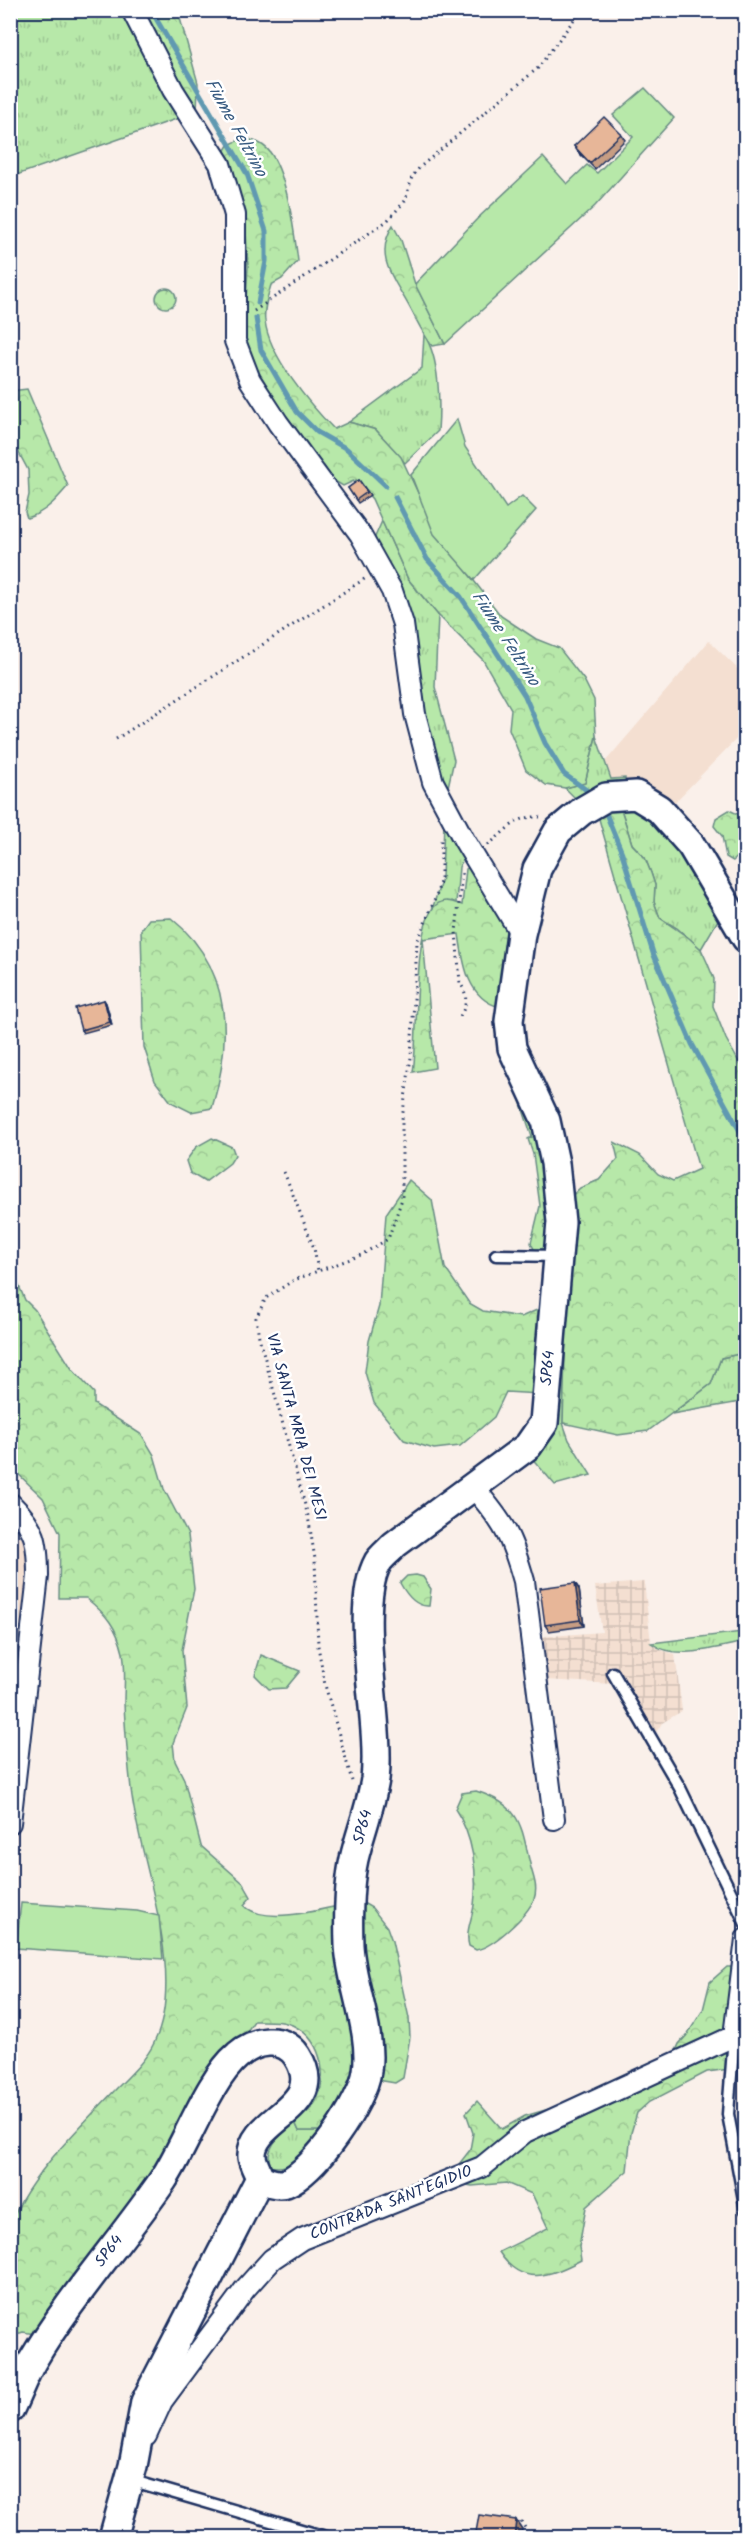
<svg xmlns="http://www.w3.org/2000/svg" width="756" height="2548" viewBox="0 0 756 2548" font-family="Kalam,sans-serif">
<style>
.built{fill:#f4dfd1}
.industrial{fill:url(#industrial-grid)}
.grass{fill:url(#grass-tufts);stroke:#698c84;stroke-width:1.5}
.forest{fill:url(#forest-crowns);stroke:#698c84;stroke-width:1.5}
.garden{fill:#b7e8a9;stroke:#698c84;stroke-width:1.5}
.lines{fill:none;stroke-linecap:round;stroke-linejoin:round}
.stream{stroke:#6199b1;stroke-width:5}
.lane-casing{stroke:#1b2f5e;stroke-width:15}
.street-casing{stroke:#1b2f5e;stroke-width:24}
.secondary-casing{stroke:#1b2f5e;stroke-width:32}
.path{stroke:#1b2f5e;stroke-width:3;stroke-dasharray:1.5 4.5;stroke-linecap:butt}
.lane{stroke:#fff;stroke-width:10}
.street{stroke:#fff;stroke-width:20}
.secondary{stroke:#fff;stroke-width:27}
.wall{fill:#c79d83;stroke:#1b2f5e;stroke-width:1.5}
.shaded-wall{fill:#a27f6a;stroke:#1b2f5e;stroke-width:1.5}
.building{fill:#e7b698;stroke:#1b2f5e;stroke-width:1.5}
.labels{text-anchor:middle;dominant-baseline:central;stroke-width:5;stroke-linejoin:round;paint-order:stroke}
.street-label{font-size:16px;fill:#1b2f5e;stroke:#fff}
.water-label{font-size:18px;font-style:italic;fill:#385b81;stroke:#fff}
</style>
<defs>
<pattern id="industrial-grid" width="8" height="8" patternUnits="userSpaceOnUse" patternTransform="scale(1.5)"><rect width="8" height="8" fill="#f4dfd1"/><path d="M0 4h8M4 0v8" fill="none" stroke="#d1c0b6"/></pattern>
<pattern id="grass-tufts" width="24" height="20" patternUnits="userSpaceOnUse" patternTransform="scale(1.5)"><rect width="24" height="20" fill="#b7e8a9"/><path d="M3 7l-1-3M5 7V3M7 7l1-3M15 17l-1-3M17 17v-4M19 17l1-3" fill="none" stroke="#9dc794"/></pattern>
<pattern id="forest-crowns" width="20" height="18" patternUnits="userSpaceOnUse" patternTransform="scale(1.5)"><rect width="20" height="18" fill="#b7e8a9"/><path d="M2 6a3 3 0 1 1 6 0M12 15a3 3 0 1 1 6 0" fill="none" stroke="#9dc794"/></pattern>
</defs>
<rect width="100%" height="100%" fill="#faf0ea"/>
<filter id="ink" filterUnits="userSpaceOnUse"><feTurbulence type="fractalNoise" baseFrequency=".0167" numOctaves="2"/><feDisplacementMap in="SourceGraphic" scale="12" xChannelSelector="R" yChannelSelector="G"/><feConvolveMatrix kernelMatrix="1 2 1 2 8 2 1 2 1" color-interpolation-filters="sRGB"/></filter>
<g filter="url(#ink)">
<g class="built">
<polygon points="709,641 745,676 745,730 672,805 649,786 625,785 625,778 612,779 605,762"/>
<polygon points="11,1535 20,1536 31,1550 11,1729"/>
</g>
<polygon class="industrial" points="644,1582 651,1643 661,1650 675,1654 682,1711 662,1723 655,1734 613,1684 546,1680 538,1637 602,1632 595,1586"/>
<g class="grass">
<polygon points="10,11 123,11 179,118 11,177"/>
<path d="M424 335C440 357 440 405 438 431L405 463 376 430 349 422 422 368Z"/>
<polygon points="382,521 408,579 438,615 435,687 454,760 446,796 375,537"/>
<polygon points="596,736 611,779 625,778 625,785 578,801 565,788 585,783"/>
<polygon points="639,807 677,847 716,911 718,920 701,949 677,928 660,918 654,902 655,885 651,873 645,858 632,844 621,809"/>
<polygon points="444,821 464,858 459,867 456,903 452,901 432,910 442,878"/>
<polygon points="568,1243 563,1423 569,1440 591,1475 555,1485 530,1456"/>
<polygon points="743,1353 745,1355 745,1401 672,1414 711,1384 721,1358"/>
<path d="M742 1632 745 1642C715 1647 677 1662 651 1643Z"/>
<path d="M295 2122 299 2131H324C311 2146 292 2173 270 2166 264 2146 282 2134 295 2122Z"/>
</g>
<g class="forest">
<polygon points="138,11 178,11 198,83 197,112"/>
<path d="M244 138C256 141 265 144 272 155 288 181 294 230 298 261L282 279 271 285C268 296 263 309 265 321 269 356 310 405 334 429L349 422 376 430 401 457 419 495 458 560 501 616 536 639 559 648 584 680 594 700 596 736 585 783 565 788 546 785 526 770 509 729 511 709 483 660 438 615 408 579 372 499 356 480 343 486 333 480 324 466 318 463 297 435 255 366 244 334 248 267 246 231 222 155 228 145Z"/>
<path d="M393 225 401 240 415 284 445 344 432 346C423 334 418 323 411 310 397 282 372 259 393 225Z"/>
<circle cx="166" cy="298" r="10"/>
<path d="M27 389 68 486C56 500 45 513 27 518L25 512 29 495 28 470 11 438V391Z"/>
<polygon points="614,807 621,809 632,844 645,858 651,873 655,885 654,902 660,918 689,938 701,949 707,962 714,979 713,1006 726,1039 745,1073 745,1355 743,1353 721,1358 711,1384 648,1431 618,1435 563,1423 566,1320 562,1205 580,1188 599,1180 618,1159 614,1142 640,1155 658,1174 673,1181 699,1169 597,812"/>
<path d="M729 810 740 815C750 829 747 851 733 861L726 857 722 836 714 826 716 818Z"/>
<path d="M471 866 517 936 500 1007C467 999 463 962 459 934L423 939 435 1068 413 1072C419 1037 412 925 436 905 445 898 453 902 462 905L466 869Z"/>
<path d="M171 918C232 967 233 1038 212 1108L191 1112 171 1102 155 1081 144 1047 141 930 149 919Z"/>
<polygon points="505,1055 556,1160 548,1254 535,1251 531,1243 540,1206 533,1154 528,1139 532,1137"/>
<polygon points="212,1138 232,1147 235,1155 230,1163 205,1182 190,1173 186,1161 196,1147"/>
<polygon points="409,1180 432,1200 445,1268 469,1303 483,1311 521,1317 546,1306 539,1394 506,1392 494,1417 460,1446 434,1449 404,1440 374,1403 365,1372 369,1341 379,1306 386,1214"/>
<path d="M10 1265 25 1300 35 1310 72 1369 94 1393V1404L142 1435 154 1455 164 1489 188 1535 194 1589 182 1650 187 1708 173 1743 175 1761 184 1779 201 1846 243 1883 251 1897 244 1905C261 1925 317 1911 341 1905L358 2079 324 2131H299L295 2122C301 2117 308 2112 313 2106 330 2082 323 2042 296 2027 284 2020 268 2021 254 2021L41 2335 23 2332 11 2336 10 2228C21 2183 84 2123 117 2088 130 2075 146 2060 154 2043 188 1973 139 1862 131 1789 128 1760 125 1731 124 1703 124 1687 126 1668 123 1653 117 1627 106 1614 86 1598H59L60 1533 43 1498 11 1467Z"/>
<path d="M416 1575 423 1577 431 1589 429 1606C416 1607 406 1594 400 1583L407 1576Z"/>
<polygon points="261,1655 300,1671 286,1688 269,1689 255,1675"/>
<path d="M476 1791C523 1806 521 1827 531 1868 534 1879 538 1888 534 1899 527 1916 493 1947 476 1950L469 1946C465 1931 472 1920 474 1905 478 1874 473 1835 455 1809L462 1793Z"/>
<polygon points="358,1900 372,1908 387,1927 392,1941 409,2018 410,2037 403,2078 395,2083 378,2080 360,1950"/>
<path d="M745 1951V2067L707 2072 649 2102 637 2113 631 2133 627 2171 586 2207 579 2247 581 2260C550 2276 522 2288 499 2252L548 2228 532 2194 506 2183 472 2186 457 2183 452 2173 470 2150 473 2133 466 2113 477 2101 502 2129 525 2116 573 2102 675 2053 679 2044 687 2035 703 2010 710 1982 727 1967H735Z"/>
</g>
<g class="garden">
<polygon points="645,88 674,118 595,206 445,344 415,284 478,218 543,157 567,184 587,165 597,173 633,137 613,115"/>
<polygon points="457,419 465,447 506,508 522,496 536,510 474,580 434,534 411,475"/>
<polygon points="21,1903 137,1911 159,1916 163,1959 16,1948"/>
</g>
<g class="lines">
<g class="stream">
<polyline points="151,10 247,174 266,231 266,261 258,303"/>
<polyline points="256,318 261,350 297,412 317,432 347,449 386,486"/>
<polyline points="395,497 427,559 461,597 525,696 545,743 564,774 592,794"/>
<polyline points="607,816 622,853 653,953 692,1044 746,1142"/>
</g>
<defs>
<g id="lane">
<polyline points="496,1255 558,1256"/>
<polyline points="613,1673 680,1788 746,1924"/>
<polyline points="734,2036 728,2114 746,2210"/>
<polyline points="130,2480 329,2538"/>
</g>
<g id="street">
<polyline points="132,10 173,90 220,164 235,215 235,341 250,380 278,423 360,534 392,591 403,624 415,714 433,782 464,840 521,934"/>
<path d="M473 1487C504 1523 511 1535 524 1581L554 1819"/>
<path d="M10 1503C36 1528 38 1541 38 1576L10 1823"/>
<polyline points="146,2436 162,2401 245,2289 272,2259 302,2239 482,2167 525,2132 734,2036 746,1939"/>
</g>
<g id="secondary">
<path d="M10 2409C18 2393 24 2375 33 2360 71 2296 121 2241 163 2180 186 2146 208 2080 238 2055 254 2041 283 2034 297 2056 330 2108 249 2118 252 2157 253 2164 258 2172 260 2178 268 2182 277 2186 286 2183 315 2171 363 2102 367 2071 373 2032 351 1985 349 1945 348 1916 348 1887 354 1859 360 1833 371 1806 375 1779 382 1722 352 1609 378 1562 382 1556 389 1551 394 1545L528 1446 544 1423 561 1222 555 1163 546 1121 512 1048 509 1021 521 934 537 869 558 831 582 811 606 797 636 795 659 809 691 845 746 938"/>
<polyline points="113,2538 133,2466 145,2402 260,2178"/>
</g>
</defs>
<use href="#lane" class="lane-casing"/>
<use href="#street" class="street-casing"/>
<use href="#secondary" class="secondary-casing"/>
<g class="path">
<polyline points="254,311 387,221 405,201 412,177 420,167 538,68 581,10"/>
<polyline points="116,739 366,578"/>
<path d="M488 845C505 832 516 815 540 817"/>
<path d="M460 1016C467 1005 468 994 460 983L456 932 462 873"/>
<polyline points="284,1172 314,1248 318,1271"/>
<polyline points="352,1781 325,1685 318,1646 315,1559 308,1516 259,1337 256,1318 266,1298 294,1280 361,1255 388,1239 402,1199 402,1119 411,1057 417,942 437,894 441,877 441,837"/>
<polyline points="521,2521 531,2538"/>
</g>
<use href="#lane" class="lane"/>
<use href="#street" class="street"/>
<use href="#secondary" class="secondary"/>
</g>
<g class="wall">
<polygon points="621,134 625,140 595,169 578,152 574,146"/>
<polygon points="359,480 370,495 358,503 348,488"/>
<polygon points="104,1000 106,1003 112,1025 83,1033 81,1030"/>
<polygon points="575,1583 579,1589 584,1626 549,1631 545,1625"/>
</g>
<g class="shaded-wall">
<polygon points="104,1000 106,1003 112,1025 110,1022"/>
<polygon points="575,1583 579,1589 584,1626 580,1620"/>
<polygon points="516,2520 522,2529 521,2538 514,2538"/>
</g>
<g class="building">
<polygon points="604,117 621,134 590,163 574,146"/>
<polygon points="359,480 367,492 356,500 348,488"/>
<polygon points="104,1000 110,1022 81,1030 75,1008"/>
<polygon points="575,1583 580,1620 545,1625 540,1588"/>
<polygon points="479,2515 516,2520 514,2538 475,2538"/>
</g>
</g>
<g class="labels">
<g class="street-label">
<text transform="translate(548 1368) rotate(-85)">SP64</text>
<text transform="translate(296 1427) rotate(75)">VIA SANTA MRIA DEI MESI</text>
<text transform="translate(363 1827) rotate(-75)">SP64</text>
<text transform="translate(391 2203) rotate(-22)">CONTRADA SANT'EGIDIO</text>
<text transform="translate(109 2251) rotate(-53)">SP64</text>
</g>
<g class="water-label">
<text transform="translate(235 128) rotate(61)">Fiume Feltrino</text>
<text transform="translate(505 639) rotate(57)">Fiume Feltrino</text>
</g>
</g>
<rect width="756" height="2548" fill="none" stroke="#fff" stroke-width="36"/>
<rect x="18" y="18" width="720" height="2512" fill="none" stroke="#1b2f5e" stroke-width="2" filter="url(#ink)"/>
</svg>
